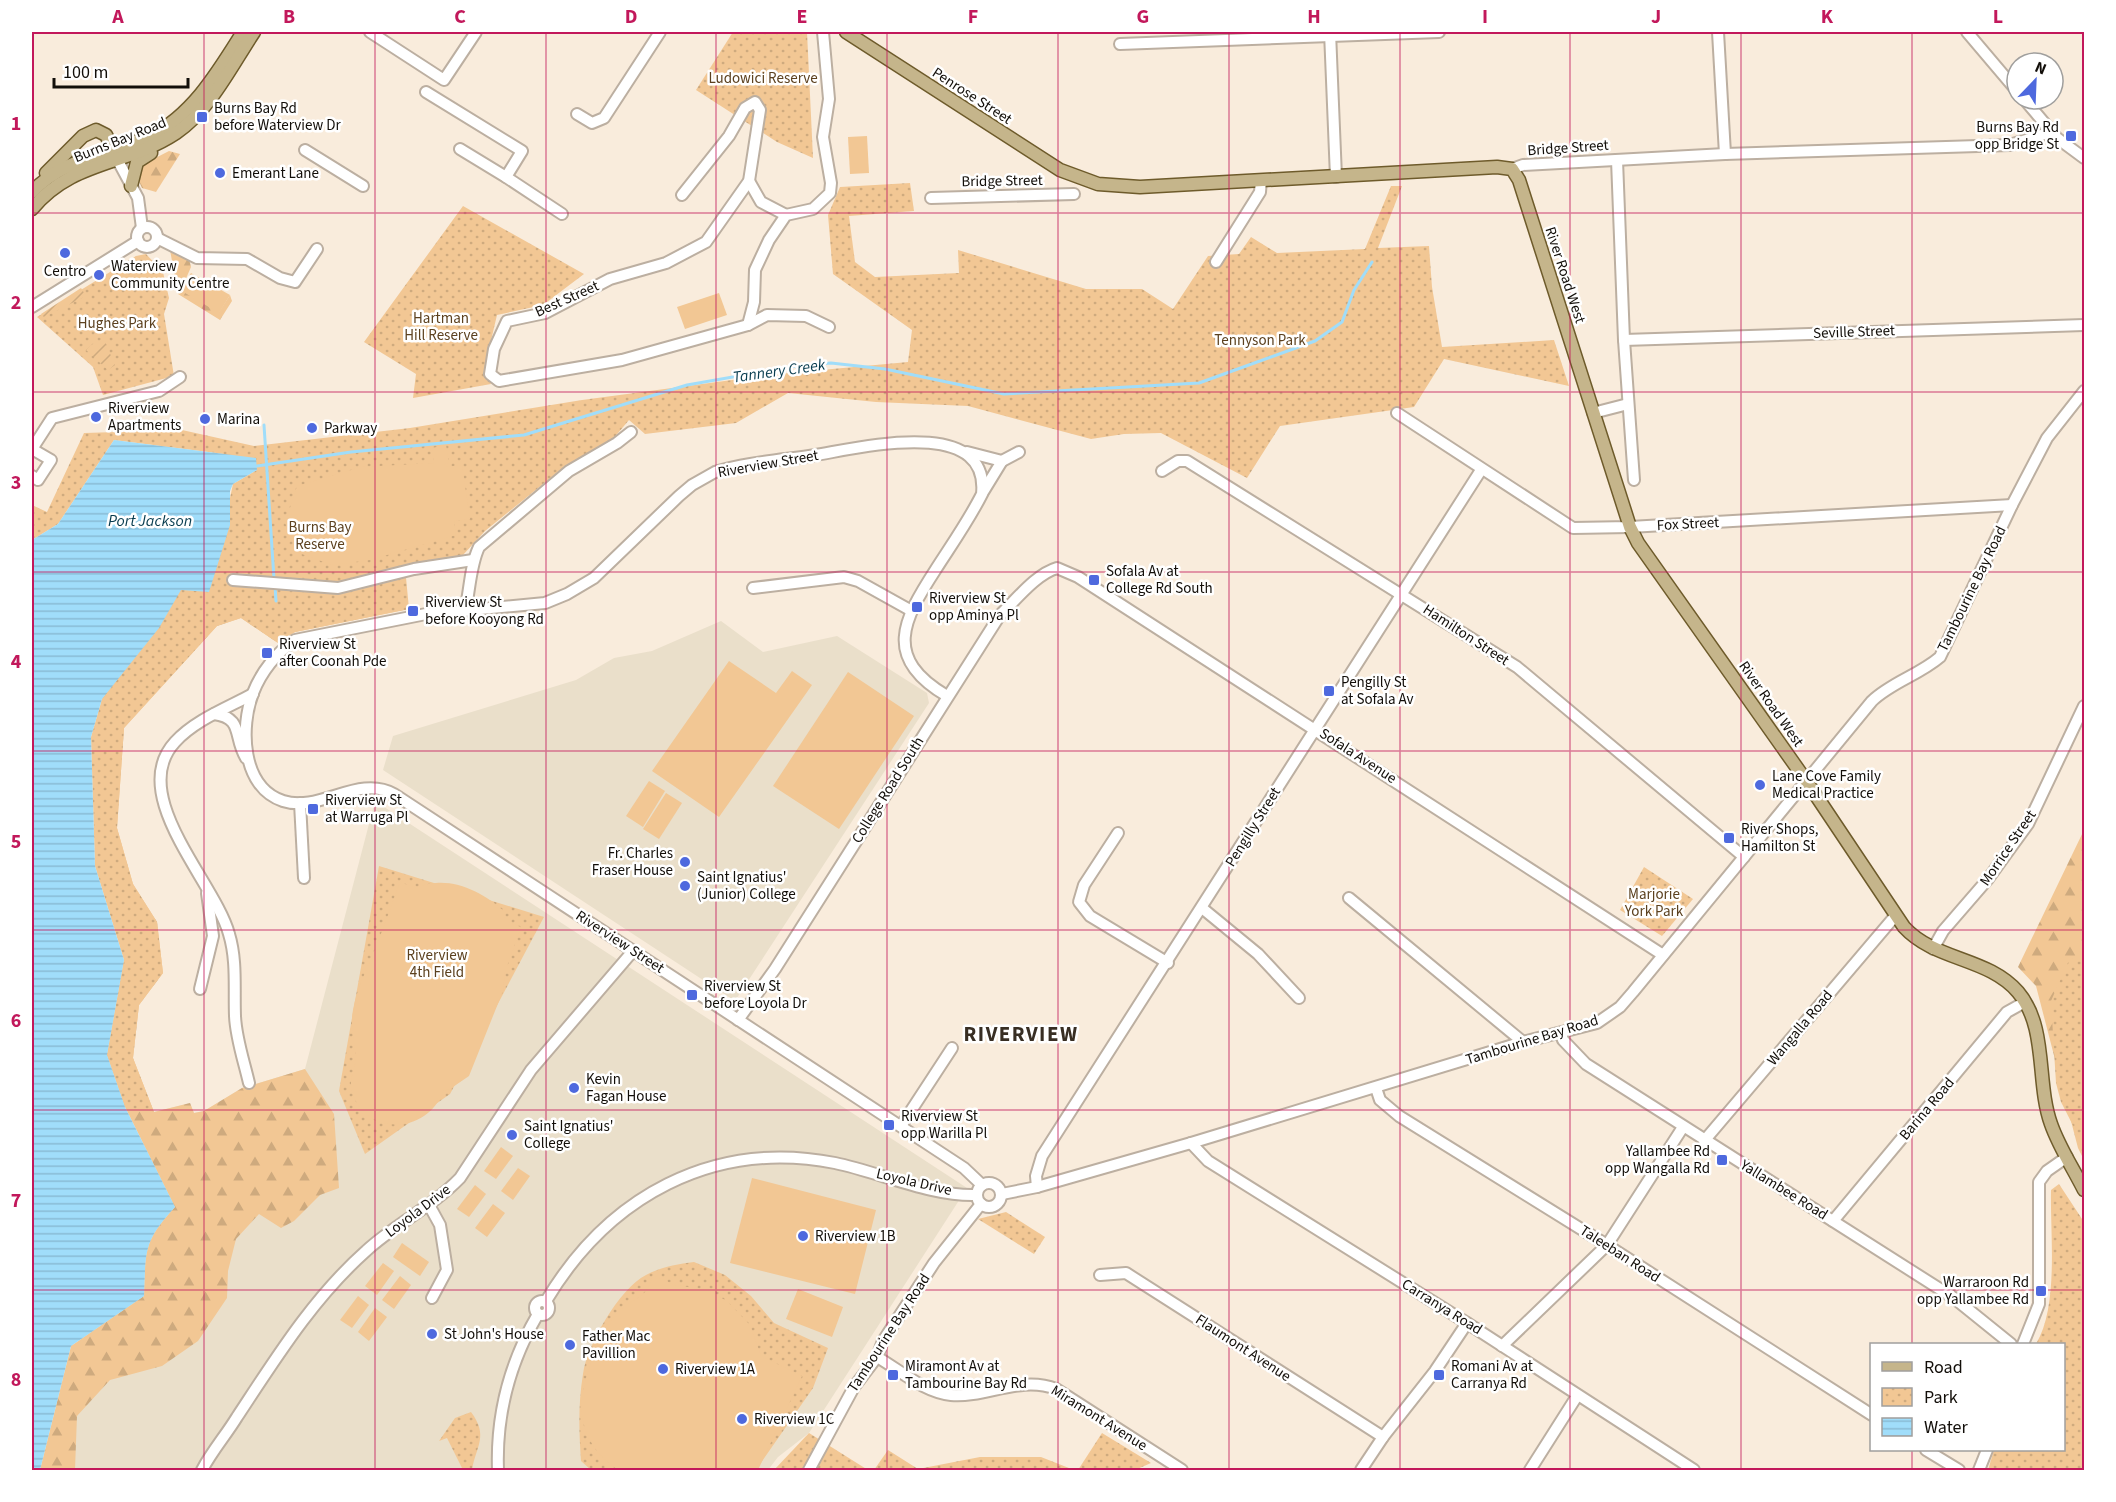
<svg xmlns="http://www.w3.org/2000/svg" width="2116" height="1502" viewBox="0 0 2116 1502" font-family="'Source Sans 3',sans-serif">
<style>
.education{fill:#eadfca}
.forest{fill:url(#forest-firs)}
.park{fill:url(#park-dots)}
.garden{fill:url(#garden-furrows)}
.pitch{fill:#f2c794}
.water{fill:url(#water-rules)}
.lines{fill:none;stroke-linecap:round;stroke-linejoin:round}
.stream{stroke:#a0ddfa;stroke-width:3}
.minor-casing{stroke:#bcafa1;stroke-width:14}
.major-casing{stroke:#6e5b2b;stroke-width:15}
.minor{stroke:#fff;stroke-width:10}
.major{stroke:#c5b58b;stroke-width:12}
.grid{fill:none;stroke:#c2185b;stroke-width:1.5;stroke-opacity:0.55}
.poi-dot{fill:#4e69de;stroke:#fff;stroke-width:2}
.labels{text-anchor:middle;dominant-baseline:central;stroke-width:5;stroke-linejoin:round;paint-order:stroke}
.park-label{font-size:15px;fill:#5c411f;stroke:#fff}
.street-label{font-size:15px;fill:#120e09;stroke:#fff}
.poi-label{font-size:15px;fill:#120e09;stroke:#fff;text-anchor:start}
.water-label{font-size:16px;font-style:italic;fill:#083c4f;stroke:#fff}
.district-label{font-size:21px;font-weight:bold;letter-spacing:1.5px;fill:#382e23;stroke:#fff}
.neatline{fill:none;stroke:#c2185b;stroke-width:2}
.grid-label{font-size:20px;text-anchor:middle;font-weight:bold;fill:#c2185b}
</style>
<defs>
<pattern id="forest-firs" width="22" height="20" patternUnits="userSpaceOnUse" patternTransform="scale(1.5)"><rect width="22" height="20" fill="#f2c794"/><path d="M5 1l3.5 6h-7zM16 11l3.5 6h-7z" fill="#ceaa7e"/></pattern>
<pattern id="park-dots" width="8" height="8" patternUnits="userSpaceOnUse" patternTransform="scale(1.5)"><rect width="8" height="8" fill="#f2c794"/><path d="M2 2h.1M6 6h.1" fill="none" stroke="#ceaa7e" stroke-width="1.8" stroke-linecap="round"/></pattern>
<pattern id="garden-furrows" width="10" height="10" patternUnits="userSpaceOnUse" patternTransform="scale(1.5)"><rect width="10" height="10" fill="#f2c794"/><path d="M-1 1l2-2M0 10L10 0M9 11l2-2" fill="none" stroke="#ceaa7e"/></pattern>
<pattern id="water-rules" width="6" height="5" patternUnits="userSpaceOnUse" patternTransform="scale(1.5)"><rect width="6" height="5" fill="#a0ddfa"/><path d="M0 2.5h6" fill="none" stroke="#89bcd5"/></pattern>
</defs>
<rect width="100%" height="100%" fill="#f9ecdc"/>
<g class="education">
<polygon points="721,621 763,652 837,636 927,693 929,703 735,1001 383,770 393,736 576,680 614,658 652,651"/>
<polygon points="375,801 967,1188 809,1433 778,1457 768,1470 40,1470 154,1112 190,1103 194,1113 204,1111 242,1088 305,1069"/>
</g>
<g class="forest">
<polygon points="169,151 180,154 156,192 142,188 137,177 140,166"/>
<polygon points="170,250 189,259 191,267 181,290 219,312 230,295 232,301 220,320 178,294"/>
<path d="M181 590 409 609 295 632 278 643 241 618 217 626 124 728 117 828 133 884 157 922 163 973 139 1005 133 1058 154 1112 190 1103 194 1113 204 1111 242 1088 305 1069 334 1114 339 1188 320 1195 294 1221 281 1228 259 1214 236 1239 228 1271 227 1298 198 1341 162 1366 110 1380 77 1416 75 1470H40L71 1346 144 1296C146 1250 143 1242 175 1207L125 1107 107 1055 124 960 102 699Z"/>
<polygon points="2084,830 2084,1160 2078,1148 2036,986 2018,967"/>
</g>
<g class="park">
<polygon points="733,32 807,32 813,158 777,142 696,90"/>
<polygon points="910,183 914,211 849,216 855,262 875,277 959,273 958,250 1086,289 1142,289 1173,309 1208,256 1239,254 1251,237 1277,253 1365,249 1391,186 1402,186 1378,248 1429,246 1432,287 1442,347 1554,340 1569,386 1444,359 1414,407 1280,426 1247,478 1161,433 1124,434 1091,439 968,406 876,402 788,393 736,423 645,434 629,420 613,439 558,472 485,531 463,555 405,567 409,609 295,632 278,643 241,618 217,626 124,728 117,828 133,884 157,922 163,973 139,1005 133,1058 154,1112 125,1107 107,1055 124,960 95,866 91,737 102,699 159,628 230,498 233,484 257,470 224,454 114,440 58,524 32,540 32,505 47,512 84,433 182,430 254,446 410,428 582,400 778,374 908,362 912,330 833,274 828,215 840,187"/>
<polygon points="463,206 584,274 543,305 497,315 485,366 491,384 413,398 416,374 364,342"/>
<polygon points="146,254 163,272 169,298 164,314 174,376 103,395 93,367 37,317 136,256"/>
<polygon points="379,866 544,917 450,1094 365,1154 339,1091"/>
<polygon points="1644,867 1693,899 1662,936 1620,910"/>
<polygon points="2070,958 2084,962 2084,1147 2061,1102 2056,1083 2051,1001"/>
<path d="M2059 1184 2084 1222V1470H1988L1994 1450H2064V1344H2036C2059 1306 2050 1234 2051 1190Z"/>
<polygon points="1006,1212 1045,1237 1034,1254 978,1219"/>
<path d="M694 1262 725 1275 751 1296 774 1323 828 1348 813 1388 756 1470H591L581 1461C579 1432 578 1404 583 1374 587 1345 619 1289 646 1275 661 1267 677 1264 694 1262Z"/>
<path d="M471 1412C489 1436 476 1446 472 1470H463L447 1438 439 1441 455 1418Z"/>
<polygon points="809,1433 868,1470 774,1470"/>
<polygon points="1102,1433 1151,1463 1135,1470 1078,1470"/>
<polygon points="888,1450 918,1469 980,1457 1041,1457 1074,1470 874,1470"/>
</g>
<g class="garden">
<polygon points="81,288 86,296 44,317 41,314"/>
<polygon points="95,342 105,342 115,365 108,370 86,350"/>
</g>
<g class="pitch">
<polygon points="867,136 869,173 850,174 848,137"/>
<polygon points="191,273 230,295 219,313 180,290"/>
<polygon points="719,293 727,315 685,329 677,307"/>
<polygon points="446,445 449,463 444,464 445,467 462,465 470,519 454,521 456,535 370,560 332,565 299,553 285,523 297,486 361,467 434,463 432,448"/>
<polygon points="729,661 776,693 792,671 812,685 719,817 652,771"/>
<polygon points="848,672 914,716 839,829 773,786"/>
<polygon points="649,781 665,791 643,827 626,816"/>
<polygon points="666,793 682,803 659,839 643,829"/>
<path d="M400 882C423 891 415 885 436 883 461 881 486 895 504 911L505 921 521 927 505 972 503 991 469 1076 450 1089 443 1091C428 1136 359 1137 351 1086 350 1075 357 1065 356 1055 354 1041 350 1026 353 1010 357 987 368 968 376 946 385 925 392 903 400 882Z"/>
<polygon points="501,1147 513,1156 496,1179 484,1171"/>
<polygon points="518,1168 530,1176 513,1200 501,1191"/>
<polygon points="752,1178 876,1210 855,1294 730,1263"/>
<polygon points="475,1185 486,1194 469,1217 457,1209"/>
<polygon points="493,1204 505,1213 487,1237 475,1228"/>
<polygon points="402,1243 429,1262 420,1276 393,1257"/>
<polygon points="383,1263 394,1271 377,1295 365,1286"/>
<path d="M653 1275 675 1285 707 1290 727 1301 750 1325 761 1356 802 1376 758 1470H618C572 1438 576 1396 596 1351 601 1338 606 1325 616 1314 624 1305 637 1300 645 1292 649 1288 651 1280 653 1275Z"/>
<polygon points="400,1276 411,1285 394,1309 382,1300"/>
<polygon points="798,1289 843,1307 832,1337 786,1319"/>
<polygon points="358,1296 369,1305 352,1328 340,1320"/>
<polygon points="375,1308 387,1317 369,1341 358,1332"/>
</g>
<path class="water" d="M114 440 256 458 257 470 233 484 230 491V525L209 592 181 590 159 628 102 699 91 737 95 866 124 960 107 1055 125 1107 175 1207C143 1242 146 1250 144 1296L71 1346 40 1470H32V540L58 524Z"/>
<g class="lines">
<g class="stream">
<polyline points="264,425 274,579"/>
<polyline points="257,466 351,452 524,435 687,385 796,366 831,363 885,369 1004,394 1199,383 1315,341 1342,322 1354,290 1372,262"/>
<polyline points="275,586 276,601"/>
</g>
<defs>
<g id="minor">
<polyline points="370,32 444,80 476,32"/>
<polyline points="1330,32 1336,177"/>
<polyline points="1718,32 1725,154"/>
<polyline points="1967,32 2017,91"/>
<polyline points="1120,44 1439,32"/>
<polyline points="426,92 522,151 506,177 562,214"/>
<polyline points="2024,99 2057,138 2084,158"/>
<polyline points="577,114 592,123 604,118 660,32"/>
<polyline points="460,149 506,177"/>
<polyline points="305,150 363,186"/>
<polyline points="117,159 138,198 142,228"/>
<polyline points="1617,160 1624,340 1634,480"/>
<polyline points="1512,169 1523,165 1725,154 2010,145 2051,132"/>
<polyline points="749,181 761,202 786,215"/>
<polyline points="682,195 729,136 745,108 755,102 760,110 749,181 706,242 666,263 610,279 545,313 507,321 494,349 490,374 499,381 622,360 748,325 767,315 806,316 829,327"/>
<polyline points="931,198 1074,194"/>
<circle cx="147" cy="237" r="10"/>
<polyline points="157,238 197,258 247,259 280,278 295,282 317,249"/>
<polyline points="1216,262 1260,192 1261,180"/>
<polyline points="32,307 138,241"/>
<polyline points="748,325 754,302 755,270 769,240 786,215 813,209 830,193 831,183 823,137 829,99 823,32"/>
<polyline points="1624,340 2084,325"/>
<polyline points="1397,413 1573,528 1630,527 2012,505"/>
<polyline points="1593,413 1628,404"/>
<polyline points="967,452 1002,461 983,492"/>
<polyline points="1002,461 1019,452"/>
<polyline points="1162,471 1178,461 1187,461 1517,667 1744,857"/>
<polyline points="32,476 38,480 51,460 32,449 52,418 159,391 180,377"/>
<polyline points="233,580 338,588 414,569 473,560"/>
<polyline points="753,588 844,577 858,581 910,610"/>
<path d="M465 611C470 590 470 566 479 547L569 471 617 443 631 432"/>
<path d="M947 696C882 658 903 620 936 569 952 544 969 520 982 494 990 415 859 448 816 455 783 460 747 462 715 472L692 485 679 496 594 578 567 594 545 603 426 614 295 640C277 652 261 672 253 693 240 727 241 787 283 801 320 813 358 774 394 794L964 1168 982 1185"/>
<path d="M214 714C244 718 233 737 246 758"/>
<polyline points="300,803 304,878"/>
<polyline points="1118,833 1084,885 1079,902 1090,916 1168,963"/>
<polyline points="1349,898 1523,1042"/>
<polyline points="1202,908 1258,954 1299,998"/>
<polyline points="1933,949 1943,931 1988,879 2028,824 2084,706"/>
<polyline points="200,989 213,936 207,893"/>
<path d="M738 1020 775 969 1000 615C1016 600 1036 574 1057 568L1078 577 1663 955"/>
<polyline points="1561,1033 1563,1040 1586,1064 1954,1298 2011,1344"/>
<path d="M249 1083C244 1061 236 1039 235 1016 234 988 237 960 229 934 215 882 126 795 175 742 195 720 227 708 253 694"/>
<polyline points="1376,1088 1380,1100 1399,1116 1602,1242 1872,1415"/>
<polyline points="901,1126 952,1048"/>
<polyline points="1704,1141 1896,915"/>
<polyline points="1191,1143 1208,1161 1467,1323 1694,1470"/>
<circle cx="989" cy="1195" r="12"/>
<polyline points="1037,1187 1036,1176 1042,1156 1481,470"/>
<path d="M1002 1194 1037 1187 1191 1143 1523 1042 1597 1023 1620 1007 1633 992 1872 701C1892 682 1919 675 1940 657L2012 505 2047 438 2084 391"/>
<polyline points="429,1205 440,1225 447,1270 432,1298"/>
<polyline points="1833,1221 2007,1012 2025,1002"/>
<polyline points="1100,1275 1126,1273 1383,1437"/>
<circle cx="542" cy="1308" r="7"/>
<path d="M546 1301C608 1197 712 1139 835 1163 879 1172 932 1197 977 1195"/>
<polyline points="2023,1344 2039,1304 2039,1182 2047,1171 2067,1157"/>
<polyline points="1502,1346 1607,1245 1683,1127"/>
<path d="M877 1357C900 1370 923 1392 951 1395 986 1398 1021 1375 1056 1389L1182 1470"/>
<polyline points="1926,1450 1959,1470"/>
<path d="M202 1470C212 1451 226 1435 237 1417 276 1358 313 1298 366 1251 395 1224 432 1207 460 1178L531 1070 633 951"/>
<path d="M498 1470C496 1415 510 1362 538 1314"/>
<polyline points="809,1470 854,1387 877,1357 883,1341 934,1263 981,1204"/>
<polyline points="1361,1470 1383,1437 1435,1371 1467,1323"/>
<polyline points="1530,1470 1577,1396"/>
<polyline points="1979,1470 1987,1450"/>
</g>
<g id="major">
<path d="M846 32 1060 170 1098 184 1140 187 1497 167 1512 169 1519 180 1630 527 1638 543 1807 782 1904 927C1935 961 1988 957 2018 992 2048 1027 2036 1083 2051 1124 2059 1147 2073 1168 2084 1190"/>
<polyline points="46,173 83,136 96,130 106,135 116,156"/>
<polyline points="131,186 137,162 151,153"/>
<path d="M32 192C63 158 110 155 150 136 193 115 219 70 243 32"/>
<path d="M32 209C72 160 126 166 176 133 210 110 232 65 254 32"/>
</g>
</defs>
<use href="#minor" class="minor-casing"/>
<use href="#major" class="major-casing"/>
<use href="#minor" class="minor"/>
<use href="#major" class="major"/>
</g>
<path class="grid" d="M204 32V1470M375 32V1470M546 32V1470M716 32V1470M887 32V1470M1058 32V1470M1229 32V1470M1400 32V1470M1570 32V1470M1741 32V1470M1912 32V1344M32 213H2084M32 392H2084M32 572H2084M32 751H2084M32 930H2084M32 1110H2084M32 1290H2084M1912 1450V1470"/>
<g class="poi-dot">
<rect x="196" y="111" width="12" height="12" rx="3"/>
<rect x="2065" y="130" width="12" height="12" rx="3"/>
<circle cx="220" cy="173" r="6"/>
<circle cx="65" cy="253" r="6"/>
<circle cx="99" cy="275" r="6"/>
<circle cx="96" cy="417" r="6"/>
<circle cx="205" cy="419" r="6"/>
<circle cx="312" cy="428" r="6"/>
<rect x="1088" y="574" width="12" height="12" rx="3"/>
<rect x="911" y="601" width="12" height="12" rx="3"/>
<rect x="407" y="605" width="12" height="12" rx="3"/>
<rect x="261" y="647" width="12" height="12" rx="3"/>
<rect x="1323" y="685" width="12" height="12" rx="3"/>
<circle cx="1760" cy="785" r="6"/>
<rect x="307" y="803" width="12" height="12" rx="3"/>
<rect x="1723" y="832" width="12" height="12" rx="3"/>
<circle cx="685" cy="862" r="6"/>
<circle cx="685" cy="886" r="6"/>
<rect x="686" y="989" width="12" height="12" rx="3"/>
<circle cx="574" cy="1088" r="6"/>
<rect x="883" y="1119" width="12" height="12" rx="3"/>
<circle cx="512" cy="1135" r="6"/>
<rect x="1716" y="1154" width="12" height="12" rx="3"/>
<circle cx="803" cy="1236" r="6"/>
<rect x="2035" y="1285" width="12" height="12" rx="3"/>
<circle cx="432" cy="1334" r="6"/>
<circle cx="570" cy="1345" r="6"/>
<circle cx="663" cy="1369" r="6"/>
<rect x="887" y="1369" width="12" height="12" rx="3"/>
<rect x="1433" y="1369" width="12" height="12" rx="3"/>
<circle cx="742" cy="1419" r="6"/>
</g>
<g class="labels">
<g class="park-label">
<text x="763" y="78">Ludowici Reserve</text>
<text x="441" y="318">Hartman<tspan x="441" dy="17">Hill Reserve</tspan></text>
<text x="117" y="323">Hughes Park</text>
<text x="1260" y="340">Tennyson Park</text>
<text x="320" y="527">Burns Bay<tspan x="320" dy="17">Reserve</tspan></text>
<text x="1654" y="894">Marjorie<tspan x="1654" dy="17">York Park</tspan></text>
<text x="437" y="955">Riverview<tspan x="437" dy="17">4th Field</tspan></text>
</g>
<g class="street-label">
<text transform="translate(972 96) rotate(33)">Penrose Street</text>
<text transform="translate(120 140) rotate(-22)">Burns Bay Road</text>
<text transform="translate(1568 148) rotate(-4)">Bridge Street</text>
<text transform="translate(1002 181) rotate(-1)">Bridge Street</text>
<text transform="translate(1565 275) rotate(72)">River Road West</text>
<text transform="translate(567 299) rotate(-24)">Best Street</text>
<text transform="translate(1854 332) rotate(-2)">Seville Street</text>
<text transform="translate(768 464) rotate(-10)">Riverview Street</text>
<text transform="translate(1688 524) rotate(-3)">Fox Street</text>
<text transform="translate(1972 589) rotate(-64)">Tambourine Bay Road</text>
<text transform="translate(1466 635) rotate(33)">Hamilton Street</text>
<text transform="translate(1771 704) rotate(55)">River Road West</text>
<text transform="translate(1358 756) rotate(33)">Sofala Avenue</text>
<text transform="translate(888 790) rotate(-58)">College Road South</text>
<text transform="translate(1253 827) rotate(-58)">Pengilly Street</text>
<text transform="translate(2008 848) rotate(-56)">Morrice Street</text>
<text transform="translate(620 942) rotate(33)">Riverview Street</text>
<text transform="translate(1800 1028) rotate(-50)">Wangalla Road</text>
<text transform="translate(1532 1040) rotate(-17)">Tambourine Bay Road</text>
<text transform="translate(1927 1109) rotate(-50)">Barina Road</text>
<text transform="translate(914 1182) rotate(13)">Loyola Drive</text>
<text transform="translate(1784 1190) rotate(32)">Yallambee Road</text>
<text transform="translate(418 1211) rotate(-37)">Loyola Drive</text>
<text transform="translate(1620 1254) rotate(33)">Taleeban Road</text>
<text transform="translate(1442 1307) rotate(32)">Carranya Road</text>
<text transform="translate(889 1333) rotate(-57)">Tambourine Bay Road</text>
<text transform="translate(1243 1348) rotate(33)">Flaumont Avenue</text>
<text transform="translate(1099 1418) rotate(32)">Miramont Avenue</text>
</g>
<g class="poi-label">
<text x="214" y="108">Burns Bay Rd<tspan x="214" dy="17">before Waterview Dr</tspan></text>
<text x="2059" y="127" text-anchor="end">Burns Bay Rd<tspan x="2059" dy="17">opp Bridge St</tspan></text>
<text x="232" y="173">Emerant Lane</text>
<text x="111" y="266">Waterview<tspan x="111" dy="17">Community Centre</tspan></text>
<text x="65" y="271" text-anchor="middle">Centro</text>
<text x="108" y="408">Riverview<tspan x="108" dy="17">Apartments</tspan></text>
<text x="217" y="419">Marina</text>
<text x="324" y="428">Parkway</text>
<text x="1106" y="571">Sofala Av at<tspan x="1106" dy="17">College Rd South</tspan></text>
<text x="929" y="598">Riverview St<tspan x="929" dy="17">opp Aminya Pl</tspan></text>
<text x="425" y="602">Riverview St<tspan x="425" dy="17">before Kooyong Rd</tspan></text>
<text x="279" y="644">Riverview St<tspan x="279" dy="17">after Coonah Pde</tspan></text>
<text x="1341" y="682">Pengilly St<tspan x="1341" dy="17">at Sofala Av</tspan></text>
<text x="1772" y="776">Lane Cove Family<tspan x="1772" dy="17">Medical Practice</tspan></text>
<text x="325" y="800">Riverview St<tspan x="325" dy="17">at Warruga Pl</tspan></text>
<text x="1741" y="829">River Shops,<tspan x="1741" dy="17">Hamilton St</tspan></text>
<text x="673" y="853" text-anchor="end">Fr. Charles<tspan x="673" dy="17">Fraser House</tspan></text>
<text x="697" y="877">Saint Ignatius'<tspan x="697" dy="17">(Junior) College</tspan></text>
<text x="704" y="986">Riverview St<tspan x="704" dy="17">before Loyola Dr</tspan></text>
<text x="586" y="1079">Kevin<tspan x="586" dy="17">Fagan House</tspan></text>
<text x="901" y="1116">Riverview St<tspan x="901" dy="17">opp Warilla Pl</tspan></text>
<text x="524" y="1126">Saint Ignatius'<tspan x="524" dy="17">College</tspan></text>
<text x="1710" y="1151" text-anchor="end">Yallambee Rd<tspan x="1710" dy="17">opp Wangalla Rd</tspan></text>
<text x="815" y="1236">Riverview 1B</text>
<text x="2029" y="1282" text-anchor="end">Warraroon Rd<tspan x="2029" dy="17">opp Yallambee Rd</tspan></text>
<text x="444" y="1334">St John's House</text>
<text x="582" y="1336">Father Mac<tspan x="582" dy="17">Pavillion</tspan></text>
<text x="905" y="1366">Miramont Av at<tspan x="905" dy="17">Tambourine Bay Rd</tspan></text>
<text x="1451" y="1366">Romani Av at<tspan x="1451" dy="17">Carranya Rd</tspan></text>
<text x="675" y="1369">Riverview 1A</text>
<text x="754" y="1419">Riverview 1C</text>
</g>
<g class="water-label">
<text transform="translate(779 371) rotate(-8)">Tannery Creek</text>
<text x="150" y="521">Port Jackson</text>
</g>
<g class="district-label">
<text x="1021" y="1034">RIVERVIEW</text>
</g>
</g>
<rect width="2116" height="1502" fill="none" stroke="#ffffff" stroke-width="66"/>
<rect x="1870" y="1343" width="195" height="108" fill="#ffffff" stroke="#a09f9d" stroke-width="1.5"/>
<rect x="1882" y="1362" width="30" height="9" fill="#c5b58b" stroke="#a09f9d" stroke-width="1.5"/>
<text x="1924" y="1373" font-size="18" fill="#120e09">Road</text>
<rect x="1882" y="1388" width="30" height="18" fill="url(#park-dots)" stroke="#a09f9d" stroke-width="1.5"/>
<text x="1924" y="1403" font-size="18" fill="#120e09">Park</text>
<rect x="1882" y="1418" width="30" height="18" fill="url(#water-rules)" stroke="#a09f9d" stroke-width="1.5"/>
<text x="1924" y="1433" font-size="18" fill="#120e09">Water</text>
<g transform="translate(2035 81) rotate(23)"><circle r="28" fill="#ffffff" stroke="#a09f9d" stroke-width="1.5"/>
<path d="M0-4.5L10 22L0 15L-10 22Z" fill="#4e69de"/>
<text y="-9" font-size="16" font-weight="bold" text-anchor="middle" fill="#120e09">N</text>
</g>
<path d="M54 78v9h134v-9" fill="none" stroke="#120e09" stroke-width="3"/>
<text x="63" y="78" font-size="18" fill="#120e09" stroke="#ffffff" stroke-width="4.5" paint-order="stroke">100 m</text>
<rect x="33" y="33" width="2050" height="1436" class="neatline"/>
<g class="grid-label">
<text x="118" y="23">A</text>
<text x="289" y="23">B</text>
<text x="460" y="23">C</text>
<text x="631" y="23">D</text>
<text x="802" y="23">E</text>
<text x="973" y="23">F</text>
<text x="1143" y="23">G</text>
<text x="1314" y="23">H</text>
<text x="1485" y="23">I</text>
<text x="1656" y="23">J</text>
<text x="1827" y="23">K</text>
<text x="1998" y="23">L</text>
<text x="16" y="130">1</text>
<text x="16" y="309">2</text>
<text x="16" y="489">3</text>
<text x="16" y="668">4</text>
<text x="16" y="848">5</text>
<text x="16" y="1027">6</text>
<text x="16" y="1207">7</text>
<text x="16" y="1386">8</text>
</g>
</svg>
